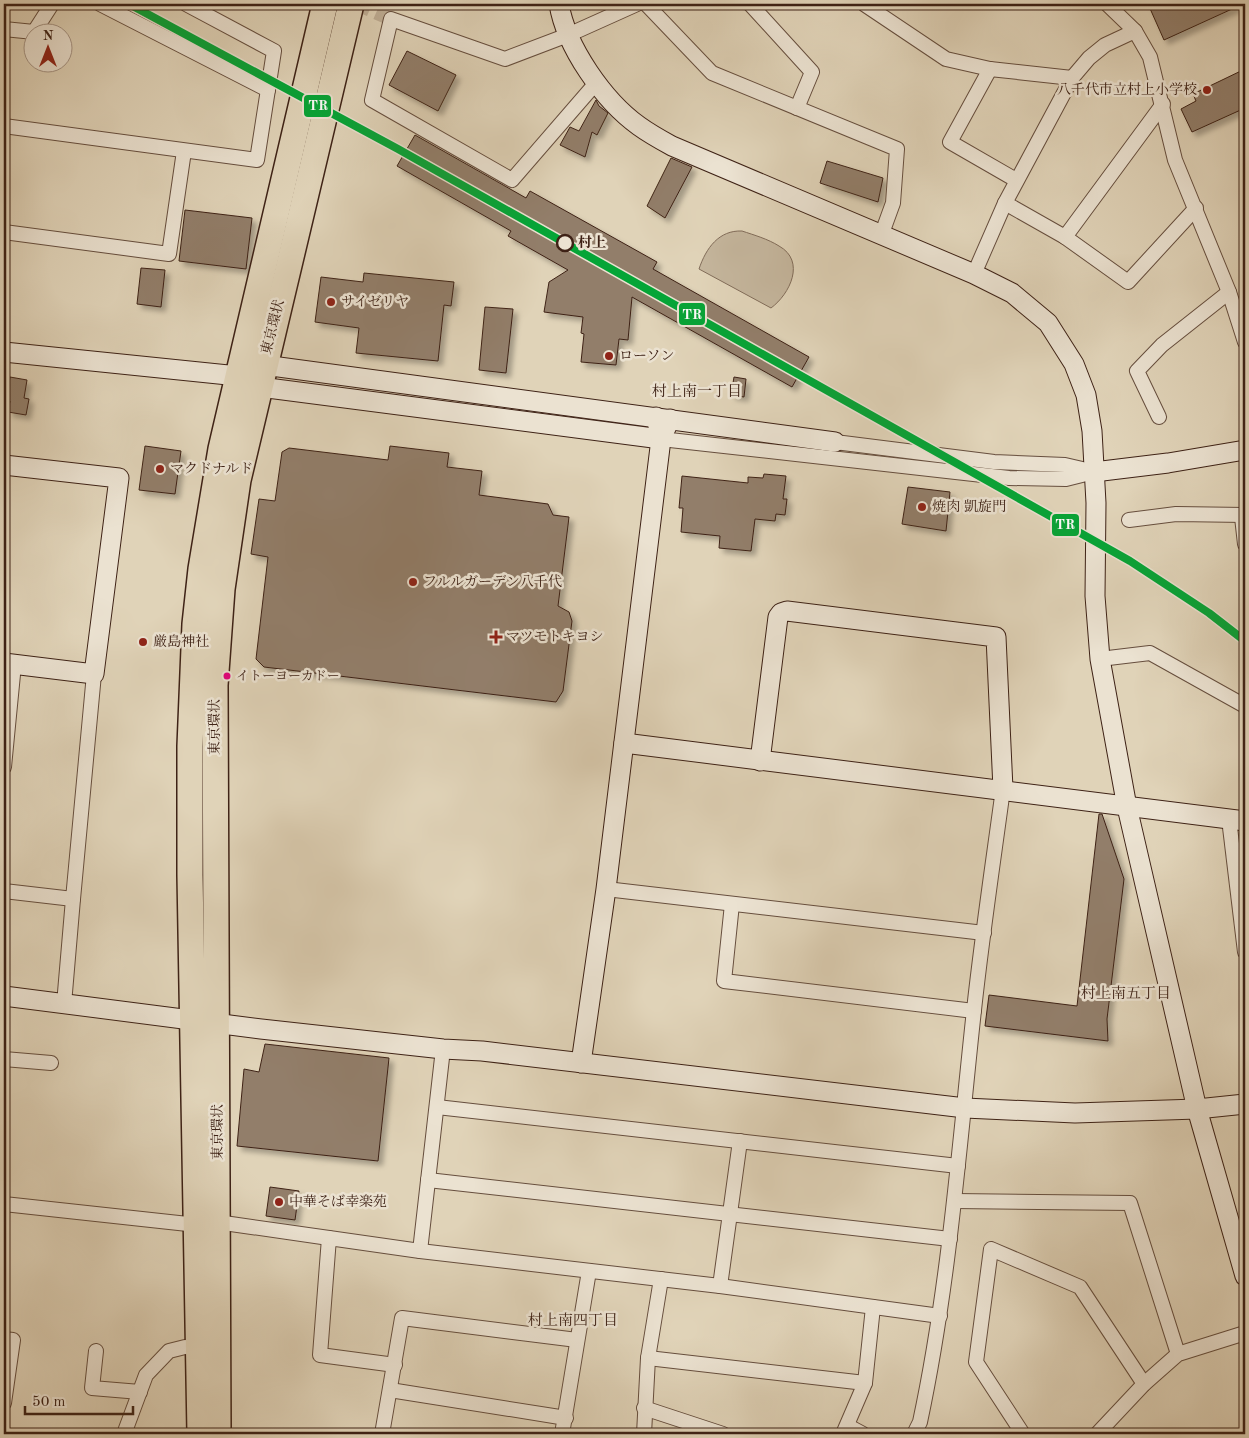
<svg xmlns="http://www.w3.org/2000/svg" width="1249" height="1438" viewBox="0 0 1249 1438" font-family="'Old Standard TT','Noto Serif JP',serif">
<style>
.green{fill:#c4b59c;stroke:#816c59}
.building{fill:#927e6a;stroke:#3e2216;filter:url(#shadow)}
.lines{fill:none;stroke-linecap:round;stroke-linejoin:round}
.street-tunnel{stroke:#c0b098;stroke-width:14;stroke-dasharray:14 7;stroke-linecap:butt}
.street-casing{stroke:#664e3e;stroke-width:16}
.secondary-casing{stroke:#3e2216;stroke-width:21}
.highway-casing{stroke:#3e2216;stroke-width:28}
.street{stroke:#ebe2d1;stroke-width:14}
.secondary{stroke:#ebe2d1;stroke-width:19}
.highway{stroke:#e0d3b8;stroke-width:25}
.metro-1-casing{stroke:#ebe2d1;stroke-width:11}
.metro-1{stroke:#05a537;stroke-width:8}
.poi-dot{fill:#8f2418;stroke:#ebe2d1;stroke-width:2}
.stop-dot{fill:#ebe2d1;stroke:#3e2216;stroke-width:2.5}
.bus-dot{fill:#e5007d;stroke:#ebe2d1;stroke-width:2}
.labels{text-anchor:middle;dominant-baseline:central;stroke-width:5;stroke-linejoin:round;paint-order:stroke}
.bus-label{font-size:13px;fill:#3e2216;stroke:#ebe2d1;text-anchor:start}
.poi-label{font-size:14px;fill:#3e2216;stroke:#ebe2d1;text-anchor:start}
.stop-label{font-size:14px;font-weight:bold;fill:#3e2216;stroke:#ebe2d1;text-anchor:start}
.street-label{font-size:14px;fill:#3e2216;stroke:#ebe2d1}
.neighbourhood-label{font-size:15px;fill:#3e2216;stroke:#ebe2d1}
.line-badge{stroke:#ebe2d1;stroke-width:2}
.badge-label{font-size:14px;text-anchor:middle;font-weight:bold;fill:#fff}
</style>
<defs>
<filter id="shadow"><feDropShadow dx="4.5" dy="4.5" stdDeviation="2.5" flood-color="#0004"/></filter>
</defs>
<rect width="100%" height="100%" fill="#e0d3b8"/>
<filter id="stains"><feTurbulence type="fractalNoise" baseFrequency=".004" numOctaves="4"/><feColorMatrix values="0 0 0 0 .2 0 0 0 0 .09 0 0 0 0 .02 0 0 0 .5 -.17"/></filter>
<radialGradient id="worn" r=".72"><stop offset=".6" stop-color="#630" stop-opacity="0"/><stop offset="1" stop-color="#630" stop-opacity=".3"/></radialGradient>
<path class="green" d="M742 231C754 235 768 239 779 246 806 261 790 294 771 308L699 269C706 248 719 230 742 231Z"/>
<g class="building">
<polygon points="1148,4 1243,4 1164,40"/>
<polygon points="407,51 456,75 438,111 389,85"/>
<polygon points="1245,69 1245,108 1192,132 1181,109 1196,101 1193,94"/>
<polygon points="596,100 599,106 608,113 597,135 592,132 585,157 560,145 570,127 579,131"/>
<polygon points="415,135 526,198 530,191 657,262 653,269 809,357 792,387 632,297 628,340 619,339 616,365 581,362 584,334 581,333 583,317 544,312 549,282 568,270 508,236 511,231 397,166"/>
<polygon points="671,158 692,167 665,218 647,206"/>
<polygon points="827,161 883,178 878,202 820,183"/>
<polygon points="185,210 252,218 246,269 179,261"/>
<polygon points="141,268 165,270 161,307 137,304"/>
<polygon points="364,273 454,282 451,306 444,305 438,361 356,353 359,328 315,322 321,277 363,282"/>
<polygon points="485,307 513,309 506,373 479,370"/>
<polygon points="10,377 27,380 24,398 29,399 26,415 8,412 10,401 6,401"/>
<polygon points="734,377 746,379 744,397 731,395"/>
<polygon points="145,446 181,451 175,494 139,490"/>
<polygon points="390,446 449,453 447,467 482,471 479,495 548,504 553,515 569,517 558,606 569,612 572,621 563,691 556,702 264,667 256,659 268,557 251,554 259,499 275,501 282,452 289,448 388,460"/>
<polygon points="764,474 786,476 783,499 787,499 785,515 776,514 775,521 755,519 751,551 719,548 720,536 681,532 683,508 679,508 682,476 748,483 748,477 763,478"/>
<polygon points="908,487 950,492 946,531 902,524"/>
<polygon points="1099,814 1102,814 1124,879 1107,1019 1108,1041 985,1026 989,995 1077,1006"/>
<polygon points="265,1044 389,1058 378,1161 237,1146 244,1069 259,1072"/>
<polygon points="270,1187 299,1191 295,1220 266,1216"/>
</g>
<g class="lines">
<polyline class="street-tunnel" points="357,4 391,19"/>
<defs>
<g id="street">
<polyline points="100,4 268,90"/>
<polyline points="646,4 712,73 897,149 893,203 881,236"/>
<polyline points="750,4 812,72 797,108"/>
<polyline points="864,4 946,59 990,69 1072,78"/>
<polyline points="1107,4 1135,31 1150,57 1175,160 1229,292 1245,342"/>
<polyline points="4,29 34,32 52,4"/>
<polyline points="990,69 950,142 1016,180"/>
<polyline points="596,83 512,180 372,100 391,19 505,59 568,35 637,4"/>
<polyline points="4,126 257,160 274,51 186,4"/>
<polyline points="1005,203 1065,237 1128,282 1196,208"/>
<polyline points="4,232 169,254 184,151"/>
<polyline points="1065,237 1163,104"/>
<polyline points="974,274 1005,203 1072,78 1089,58 1105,45 1135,31"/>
<polyline points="1159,417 1137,371 1162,345 1229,292"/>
<polyline points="661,439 1009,478 1066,479 1094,472"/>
<polyline points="835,442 994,462 1065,465 1091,471"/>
<polyline points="1242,517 1245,544"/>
<polyline points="1129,520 1176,514 1245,515"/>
<polyline points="1100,659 1150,653 1245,706"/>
<polyline points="4,767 14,664"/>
<polyline points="1229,819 1245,952"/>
<polyline points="606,889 984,933"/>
<polyline points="4,891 73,899 94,674"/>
<polyline points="732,904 724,981 974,1011"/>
<polyline points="64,1004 73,899"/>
<polyline points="4,1059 51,1063"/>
<polyline points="437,1107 958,1166"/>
<polyline points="428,1180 950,1239"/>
<polyline points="955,1201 1130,1203 1178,1354"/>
<polyline points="4,1204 197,1225"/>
<polyline points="217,1222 329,1238"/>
<polyline points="420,1251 443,1049"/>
<polyline points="720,1286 740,1141"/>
<polyline points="4,1339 13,1340 4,1403"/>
<polyline points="96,1351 92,1388 140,1392"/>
<polyline points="648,1358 865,1383"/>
<polyline points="395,1365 320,1355 329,1238 420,1251 720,1286 940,1316"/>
<polyline points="390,1390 566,1418"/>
<polyline points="644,1408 723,1434"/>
<polyline points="848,1426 863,1434"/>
<polyline points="124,1434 146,1375 169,1351 185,1347"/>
<polyline points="382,1434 402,1318 577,1340"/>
<polyline points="562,1434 589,1271"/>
<polyline points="644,1434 648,1358 661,1279"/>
<polyline points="843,1434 865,1383 873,1307"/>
<path d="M914 1434 920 1422C949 1286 959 1148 974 1010 982 936 993 863 1003 789"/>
<polyline points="1023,1434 976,1362 991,1249 1080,1287 1144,1384"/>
<polyline points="1097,1434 1144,1384 1178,1354 1245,1333"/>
</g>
<g id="secondary">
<path d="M559 4C566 47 604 101 639 126 650 134 661 140 672 146L974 274 1012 293 1048 323 1074 364 1086 395 1092 431 1096 503 1095 596 1100 659 1127 807 1197 1109 1245 1276"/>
<polyline points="4,352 238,376 260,387 661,439 670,419"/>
<polyline points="253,370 264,365 835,442"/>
<polyline points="4,465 119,478 94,674 4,663"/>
<polyline points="1094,472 1168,463 1245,450"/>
<polyline points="624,743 1245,821"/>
<polyline points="760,761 778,617 781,613 787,611 996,637 1003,789"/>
<polyline points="4,996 261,1029 443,1049 482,1051 965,1108 1075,1113 1197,1109 1245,1104"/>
<polyline points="581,1063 606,889 661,439 656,417"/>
</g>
<g id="highway">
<polyline points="200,1434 190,875 190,746 195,624 201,569 221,449 325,4"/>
<polyline points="218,1434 215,685 222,589 238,480 351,4"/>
</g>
</defs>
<use href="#street" class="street-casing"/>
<use href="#secondary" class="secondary-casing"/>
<use href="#highway" class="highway-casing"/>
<use href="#street" class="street"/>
<use href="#secondary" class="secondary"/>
<use href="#highway" class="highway"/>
<defs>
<polyline id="metro-1" points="129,4 398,149 1130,561 1209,613 1245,641"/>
</defs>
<use href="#metro-1" class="metro-1-casing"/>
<use href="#metro-1" class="metro-1"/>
</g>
<g class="poi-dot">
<circle cx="1207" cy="90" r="5"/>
<circle cx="331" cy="302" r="5"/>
<circle cx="609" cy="356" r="5"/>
<circle cx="160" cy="469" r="5"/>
<circle cx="922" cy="507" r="5"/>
<circle cx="413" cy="582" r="5"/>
<path d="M493.5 629.5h5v5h5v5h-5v5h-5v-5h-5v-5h5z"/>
<circle cx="143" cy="642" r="5"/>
<circle cx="279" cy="1202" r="5"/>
</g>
<circle class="stop-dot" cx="565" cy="243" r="8"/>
<circle class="bus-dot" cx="227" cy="676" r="4.5"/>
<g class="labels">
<g class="bus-label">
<text x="236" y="676">イトーヨーカドー</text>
</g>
<g class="poi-label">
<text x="1197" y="90" text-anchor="end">八千代市立村上小学校</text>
<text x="341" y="302">サイゼリヤ</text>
<text x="619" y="356">ローソン</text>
<text x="170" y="469">マクドナルド</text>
<text x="932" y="507">焼肉 凱旋門</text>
<text x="423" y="582">フルルガーデン八千代</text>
<text x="506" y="637">マツモトキヨシ</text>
<text x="153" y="642">厳島神社</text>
<text x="289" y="1202">中華そば幸楽苑</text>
</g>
<g class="stop-label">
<text x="578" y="243">村上</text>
</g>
<g class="street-label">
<text transform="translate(273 327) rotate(-76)">東京環状</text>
<text transform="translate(215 727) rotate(-90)">東京環状</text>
<text transform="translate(218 1132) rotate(-90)">東京環状</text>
</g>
<g class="neighbourhood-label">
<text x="697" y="392">村上南一丁目</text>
<text x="1126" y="994">村上南五丁目</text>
<text x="573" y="1321">村上南四丁目</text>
</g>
</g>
<g class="line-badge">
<rect x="303" y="94" width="29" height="24" rx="5" fill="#05a537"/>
<rect x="678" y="302" width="28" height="24" rx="5" fill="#05a537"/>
<rect x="1051" y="513" width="29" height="24" rx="5" fill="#05a537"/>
</g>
<g class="badge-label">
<text x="318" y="110">TR</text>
<text x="692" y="319">TR</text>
<text x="1065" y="529">TR</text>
</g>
<rect width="1249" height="1438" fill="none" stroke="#e0d3b8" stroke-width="20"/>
<rect x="5" y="5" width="1239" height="1428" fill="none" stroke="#3e2216" stroke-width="2.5"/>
<rect x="10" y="10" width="1229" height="1418" fill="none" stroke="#3e2216"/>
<g transform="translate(48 48)"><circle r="24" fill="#ebe2d1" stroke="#a69586"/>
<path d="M0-4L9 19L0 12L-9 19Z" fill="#8f2418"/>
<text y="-8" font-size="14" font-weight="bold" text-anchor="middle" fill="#3e2216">N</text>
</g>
<path d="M25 1406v8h108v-8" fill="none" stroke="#3e2216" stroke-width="2.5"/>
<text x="32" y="1406" font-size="15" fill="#3e2216" stroke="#ebe2d1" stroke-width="4" paint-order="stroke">50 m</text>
<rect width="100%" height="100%" filter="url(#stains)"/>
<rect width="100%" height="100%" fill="url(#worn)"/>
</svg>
